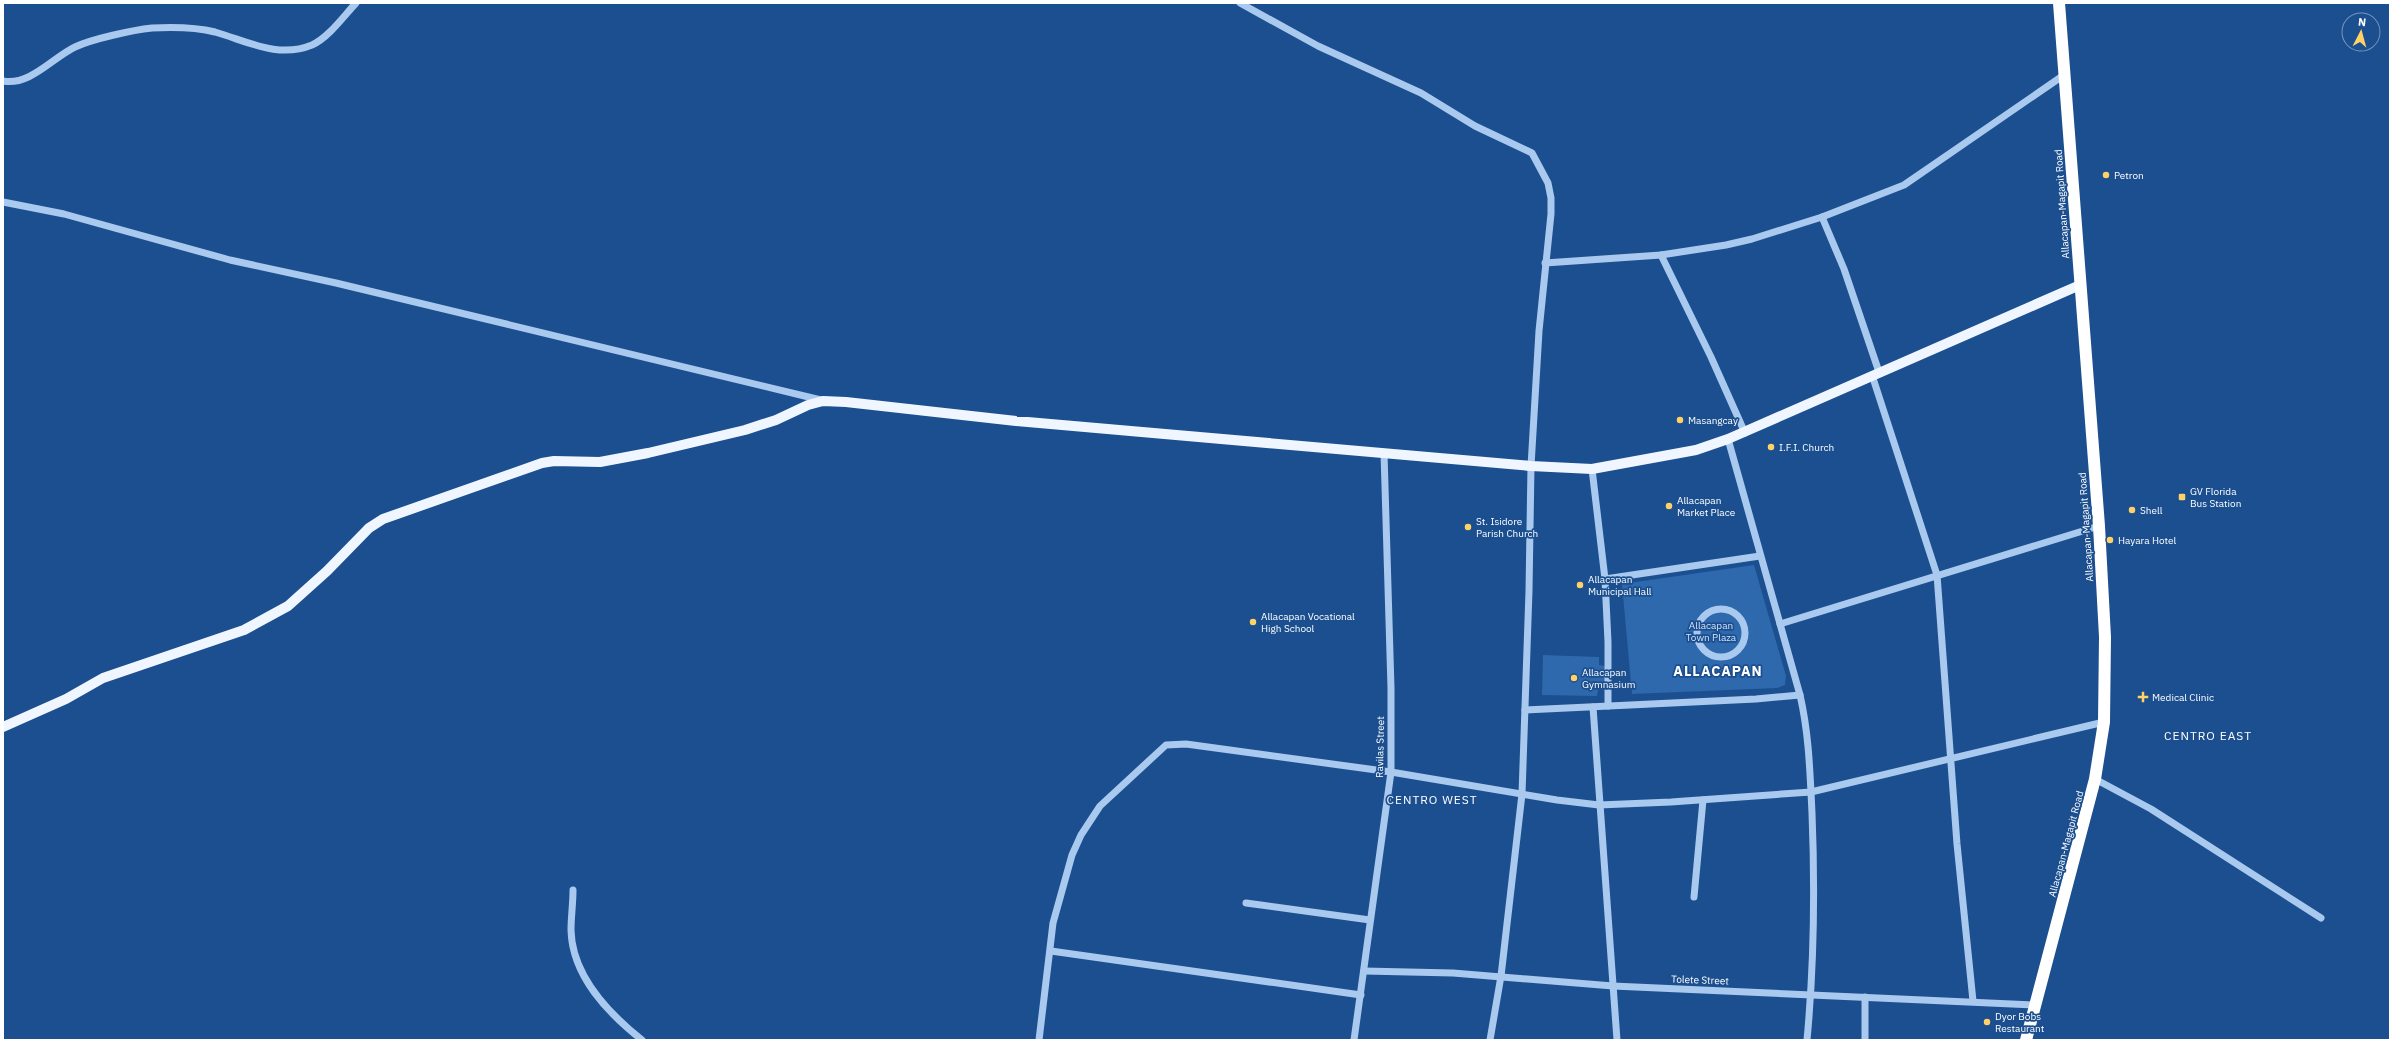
<svg xmlns="http://www.w3.org/2000/svg" width="2393" height="1043" viewBox="0 0 2393 1043" font-family="'IBM Plex Sans',sans-serif">
<style>
.green{fill:#2e69ad}
.lines{fill:none;stroke-linecap:round;stroke-linejoin:round}
.minor{stroke:#a9c9ee;stroke-width:7}
.major{stroke:#f0f6ff;stroke-width:10}
.highway{stroke:#fff;stroke-width:12}
.poi-dot{fill:#ffd166;stroke:#1b4f8f;stroke-width:1.5}
.labels{text-anchor:middle;dominant-baseline:central;stroke-width:3.5;stroke-linejoin:round;paint-order:stroke}
.poi-label{font-size:10px;fill:#fff;stroke:#1b4f8f;text-anchor:start}
.street-label{font-size:10px;fill:#fff;stroke:#1b4f8f}
.park-label{font-size:10px;fill:#cfe3fa;stroke:#1b4f8f}
.quarter-label{font-size:12px;letter-spacing:1px;fill:#fff;stroke:#1b4f8f}
.district-label{font-size:14px;font-weight:bold;letter-spacing:1px;fill:#fff;stroke:#1b4f8f}
</style>
<rect width="100%" height="100%" fill="#1b4f8f"/>
<g class="green">
<polygon points="1754,565 1786,676 1785,685 1777,688 1632,694 1622,584"/>
<polygon points="1543,655 1599,657 1599,665 1605,666 1605,690 1598,690 1597,696 1542,695"/>
</g>
<g class="lines">
<g class="minor">
<polyline points="1240,3 1318,46 1421,93 1475,126 1532,153 1548,183 1551,198 1551,214 1539,331 1531,466 1529,591 1522,794 1501,976 1490,1040"/>
<path d="M3 81C30 86 52 58 75 47 92 39 133 30 152 28 172 27 195 27 215 32 247 41 278 59 312 45 329 37 343 17 356 3"/>
<polyline points="3,202 64,214 230,260 336,283 821,400"/>
<polyline points="1822,217 1844,269 1879,372"/>
<polyline points="1661,255 1711,357 1745,433"/>
<polyline points="1545,263 1661,255 1726,245 1752,239 1822,217 1904,185 2064,75"/>
<polyline points="1872,375 1937,575 1957,844 1973,1001"/>
<path d="M1728 439 1800 695C1809 734 1810 773 1812 813 1815 888 1814 965 1807 1040"/>
<polyline points="1592,469 1605,579 1608,642 1608,706"/>
<polyline points="1605,579 1760,556"/>
<circle cx="1721" cy="633" r="24"/>
<polyline points="1780,624 2099,526"/>
<polyline points="1593,707 1617,1040"/>
<polyline points="1525,710 1756,699 1800,695"/>
<polyline points="2095,779 2151,809 2321,918"/>
<path d="M573 890C573 904 571 917 571 930 572 976 608 1013 642 1040"/>
<polyline points="1694,897 1703,800"/>
<polyline points="1246,903 1370,920"/>
<polyline points="1051,951 1361,995"/>
<polyline points="1364,971 1453,973 1613,986 2036,1005"/>
<polyline points="1039,1040 1053,923 1072,855 1081,835 1100,806 1166,745 1186,744 1391,772 1557,800 1599,805 1671,802 1811,792 2104,722"/>
<polyline points="1354,1040 1391,772 1391,688 1384,453"/>
<polyline points="1865,1040 1865,997"/>
</g>
<polyline class="major" points="3,727 66,699 103,678 244,630 288,606 327,571 369,528 383,519 542,463 554,461 600,462 648,453 745,430 776,420 808,405 823,401 846,402 1016,421 1531,466 1592,469 1696,450 1728,439 2080,285"/>
<polyline class="highway" points="2026,1040 2095,779 2104,722 2105,637 2099,526 2059,3"/>
</g>
<g class="poi-dot">
<circle cx="2106" cy="175" r="4"/>
<circle cx="1680" cy="420" r="4"/>
<circle cx="1771" cy="447" r="4"/>
<rect x="2178" y="493" width="8" height="8" rx="2"/>
<circle cx="1669" cy="506" r="4"/>
<circle cx="2132" cy="510" r="4"/>
<circle cx="1468" cy="527" r="4"/>
<circle cx="2110" cy="540" r="4"/>
<circle cx="1580" cy="585" r="4"/>
<circle cx="1253" cy="622" r="4"/>
<circle cx="1574" cy="678" r="4"/>
<path d="M2141 691h4v4h4v4h-4v4h-4v-4h-4v-4h4z"/>
<circle cx="1987" cy="1022" r="4"/>
</g>
<g class="labels">
<g class="poi-label">
<text x="2114" y="175">Petron</text>
<text x="1688" y="420">Masangcay</text>
<text x="1779" y="447">I.F.I. Church</text>
<text x="2190" y="491">GV Florida<tspan x="2190" dy="12">Bus Station</tspan></text>
<text x="1677" y="500">Allacapan<tspan x="1677" dy="12">Market Place</tspan></text>
<text x="2140" y="510">Shell</text>
<text x="1476" y="521">St. Isidore<tspan x="1476" dy="12">Parish Church</tspan></text>
<text x="2118" y="540">Hayara Hotel</text>
<text x="1588" y="579">Allacapan<tspan x="1588" dy="12">Municipal Hall</tspan></text>
<text x="1261" y="616">Allacapan Vocational<tspan x="1261" dy="12">High School</tspan></text>
<text x="1582" y="672">Allacapan<tspan x="1582" dy="12">Gymnasium</tspan></text>
<text x="2152" y="697">Medical Clinic</text>
<text x="1995" y="1016">Dyor Bobs<tspan x="1995" dy="12">Restaurant</tspan></text>
</g>
<g class="street-label">
<text transform="translate(2062 204) rotate(-94)">Allacapan-Magapit Road</text>
<text transform="translate(2086 527) rotate(-94)">Allacapan-Magapit Road</text>
<text transform="translate(1380 747) rotate(-89)">Ravilas Street</text>
<text transform="translate(2066 844) rotate(-75)">Allacapan-Magapit Road</text>
<text transform="translate(1700 980) rotate(2)">Tolete Street</text>
</g>
<g class="park-label">
<text x="1711" y="625">Allacapan<tspan x="1711" dy="12">Town Plaza</tspan></text>
</g>
<g class="quarter-label">
<text x="2208" y="735">CENTRO EAST</text>
<text x="1432" y="799">CENTRO WEST</text>
</g>
<g class="district-label">
<text x="1718" y="671">ALLACAPAN</text>
</g>
</g>
<rect width="2393" height="1043" fill="none" stroke="#ffffff" stroke-width="8"/>
<g transform="translate(2361 32) rotate(6)"><circle r="19" fill="#1b4f8f" stroke="#7695bc"/>
<path d="M0-3L7 15L0 10L-7 15Z" fill="#ffd166"/>
<text y="-6" font-size="11" font-weight="bold" text-anchor="middle" fill="#ffffff">N</text>
</g>
</svg>
